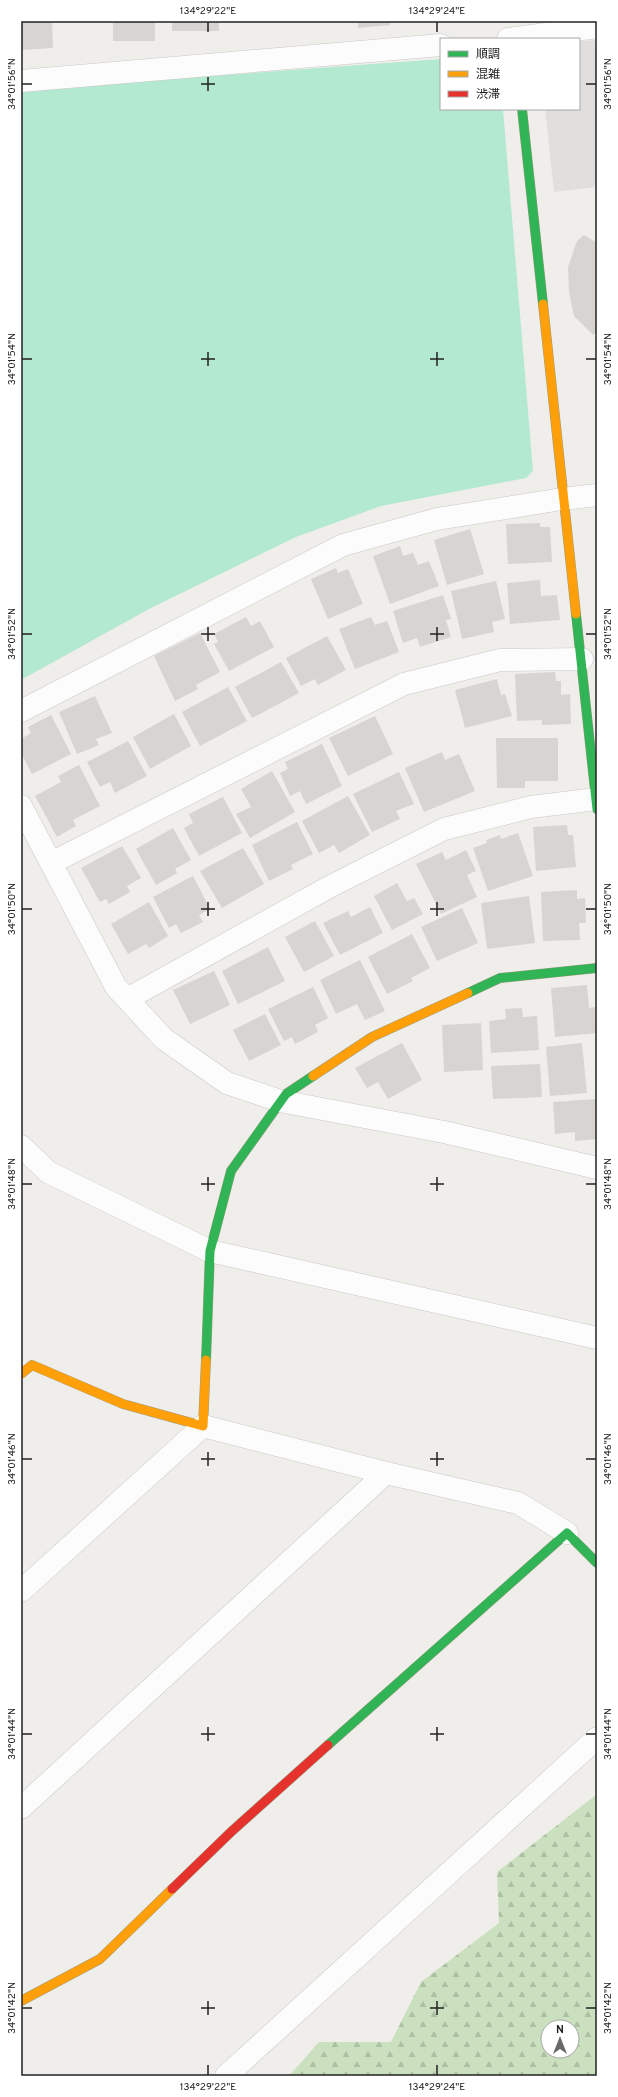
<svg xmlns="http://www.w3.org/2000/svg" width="618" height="2097" viewBox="0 0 618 2097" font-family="Overpass,'Noto Sans JP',sans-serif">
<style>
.forest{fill:url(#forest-firs);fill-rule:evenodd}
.pitch{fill:#b4e9d1}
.parking{fill:#e0dfde}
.building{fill:#d7d4d1}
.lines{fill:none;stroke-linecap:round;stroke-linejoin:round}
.street-casing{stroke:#c9c8c6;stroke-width:23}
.fast-casing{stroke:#9a9c80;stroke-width:10}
.slow-casing{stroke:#9a9c80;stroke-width:10}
.jam-casing{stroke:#9a9c80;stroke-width:10}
.street{stroke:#fdfcfc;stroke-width:22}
.fast{stroke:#30b455;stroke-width:9}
.slow{stroke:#ff9f0a;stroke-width:9}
.jam{stroke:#e5322d;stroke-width:9}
.ticks{fill:none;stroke:#222;stroke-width:1.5}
.neatline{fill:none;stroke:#222;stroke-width:1.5}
.ticks-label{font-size:10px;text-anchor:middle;fill:#222}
</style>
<defs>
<pattern id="forest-firs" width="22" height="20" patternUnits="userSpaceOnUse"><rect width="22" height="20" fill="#cbe0bf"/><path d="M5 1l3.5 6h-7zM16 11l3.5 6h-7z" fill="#aec0a4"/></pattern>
</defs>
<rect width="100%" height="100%" fill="#f0eeea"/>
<path class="forest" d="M597 1794V2076H289L319 2042H391L421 1982 499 1923 497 1872ZM548 2027H572V2051H548Z"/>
<polygon class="pitch" points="441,59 441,109 503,109 533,471 526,478 381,506 296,537 149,609 21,680 21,90"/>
<polygon class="parking" points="595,40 597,60 597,187 554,192 545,109 579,109 579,42"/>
<g class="building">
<polygon points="21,21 52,21 53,48 22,50"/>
<rect x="113" y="21" width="42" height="20"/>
<rect x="172" y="21" width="47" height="10"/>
<polygon points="358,21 390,21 390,25 358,28"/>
<polygon points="584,235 597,243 597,331 593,335 574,316 569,292 568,267 577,241"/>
<polygon points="540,523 540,527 550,527 552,562 508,564 506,524"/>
<polygon points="470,529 484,574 447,585 434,540"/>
<polygon points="400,546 403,556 413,553 418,565 429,561 439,586 390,604 373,556"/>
<polygon points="336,568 338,573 348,569 363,604 328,619 311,579"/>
<polygon points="540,580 541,596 557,595 560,620 510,624 507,583"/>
<polygon points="496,581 505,619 492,622 494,632 462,639 451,591"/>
<polygon points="443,595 451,619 446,620 451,637 420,647 417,638 403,643 393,611"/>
<polygon points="246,617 251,626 260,621 274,647 229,671 214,644 218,642 214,634"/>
<polygon points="371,617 375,625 387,621 399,652 355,669 339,629"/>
<polygon points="200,633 220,672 196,685 198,689 175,701 154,656"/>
<polygon points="327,636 346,670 318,685 315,679 301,686 286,658"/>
<polygon points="281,662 299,693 252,718 235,687"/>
<polygon points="555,672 556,681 561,681 561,695 570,694 571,724 542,725 542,720 517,721 515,674"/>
<polygon points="497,679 501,695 505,694 512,716 465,728 455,690"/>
<polygon points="228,687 247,721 200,746 182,712"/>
<polygon points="95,696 112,733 96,739 99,745 77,754 59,712"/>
<polygon points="174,714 191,746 150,769 133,737"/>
<polygon points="51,715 71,754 32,774 21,753 21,739 31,733 28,727"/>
<polygon points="375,716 393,754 348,776 329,738"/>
<polygon points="496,738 558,738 558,781 525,781 525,788 497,788"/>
<polygon points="128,741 147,776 115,793 110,782 100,787 87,762"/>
<polygon points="322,744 342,786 306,804 300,791 290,796 280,773 288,769 285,762"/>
<polygon points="442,752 445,760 459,754 475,791 424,812 405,768"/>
<polygon points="79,765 100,806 73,820 76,826 57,837 35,796 61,782 58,776"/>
<polygon points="272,771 295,812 250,838 236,814 251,807 241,789"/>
<polygon points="399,772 414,804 396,811 400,819 372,832 353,794"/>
<polygon points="348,796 370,835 339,853 334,845 319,853 302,821"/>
<polygon points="223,797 242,833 199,856 184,828 193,823 189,814"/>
<polygon points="297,822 313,854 291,865 293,869 269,881 252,845"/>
<polygon points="567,825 568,835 573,835 576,867 536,871 533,827"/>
<polygon points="173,828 191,860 175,869 177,873 156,885 136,849"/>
<polygon points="518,833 533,876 488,891 473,848 487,843 486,840 500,835 501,839"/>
<polygon points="122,846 141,878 127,886 130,892 109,904 106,899 100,902 81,868"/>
<polygon points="243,848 264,884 222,908 200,871"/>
<polygon points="466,850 476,871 467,875 477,897 441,914 416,864 442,852 446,860"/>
<polygon points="193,876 210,909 199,915 203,922 181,933 176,924 169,928 153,897"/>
<polygon points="397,883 407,901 414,898 423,914 392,930 374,896"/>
<polygon points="577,890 577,899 585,898 586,923 579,923 580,940 543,941 541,892"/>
<polygon points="529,896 535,943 487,949 481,903"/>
<polygon points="149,902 168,936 149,948 146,944 128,954 111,924"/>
<polygon points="370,907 383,933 340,955 323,923 348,911 351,917"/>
<polygon points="462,908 478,943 437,961 421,927"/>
<polygon points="315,921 334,956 304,972 285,937"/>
<polygon points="412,934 430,968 411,978 413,981 387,994 368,957"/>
<polygon points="268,947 285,981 238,1004 222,971"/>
<polygon points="360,960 385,1011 365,1020 357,1004 336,1014 320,980"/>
<polygon points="214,971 230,1005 190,1024 173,990"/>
<polygon points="587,985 589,1008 595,1007 597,1033 555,1037 551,988"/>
<polygon points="313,987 328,1018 315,1025 318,1032 295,1044 292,1037 284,1041 268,1009"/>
<polygon points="522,1008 523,1017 537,1016 539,1050 491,1053 489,1021 506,1019 505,1009"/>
<polygon points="265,1014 281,1045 249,1061 233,1030"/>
<polygon points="481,1023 483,1070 444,1072 442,1025"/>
<polygon points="402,1043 422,1080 388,1099 378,1082 367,1088 355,1068"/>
<polygon points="582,1043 587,1093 550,1096 546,1047"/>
<polygon points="540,1064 542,1097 493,1099 491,1066"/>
<polygon points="597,1099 597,1139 575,1141 575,1132 555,1134 553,1102"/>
</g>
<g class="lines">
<defs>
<g id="street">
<polyline points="508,39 597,27"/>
<polyline points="21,81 441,45"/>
<polyline points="21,711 343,545 437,519 562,499 597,495"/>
<polyline points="21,806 51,863 404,684 500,660 582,659"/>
<polyline points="51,863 116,987 164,1039 227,1083 280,1101 444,1132 597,1168"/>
<polyline points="127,999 331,886 444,829 531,807 596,799"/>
<polyline points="21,1146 48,1172 210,1251 597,1338"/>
<polyline points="21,1591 203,1426 386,1473"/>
<polyline points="21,1808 386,1473 518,1503 567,1533"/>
<polyline points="226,2076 597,1738"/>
</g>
<g id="fast">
<polyline points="522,109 543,304"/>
<polyline points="576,614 597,809"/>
<polyline points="468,993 500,978 597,968"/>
<polyline points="206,1360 210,1251 231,1171 286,1094 313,1076"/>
<polyline points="328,1745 567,1533 597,1563"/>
</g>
<g id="slow">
<polyline points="543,304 576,614"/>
<polyline points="313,1076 372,1037 468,993"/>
<polyline points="21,1374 32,1365 123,1404 203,1426 206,1360"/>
<polyline points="21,2001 100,1959 172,1889"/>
</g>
<polyline id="jam" points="172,1889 232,1831 328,1745"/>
</defs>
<use href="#street" class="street-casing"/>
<use href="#fast" class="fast-casing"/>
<use href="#slow" class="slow-casing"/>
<use href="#jam" class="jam-casing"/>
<use href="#street" class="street"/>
<use href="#fast" class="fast"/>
<use href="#slow" class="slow"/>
<use href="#jam" class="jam"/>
</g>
<path class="ticks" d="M208 22V32M437 22V32M208 77V91M22 84H32M201 84H215M586 84H596M208 352V366M437 352V366M22 359H32M201 359H215M430 359H444M586 359H596M208 627V641M437 627V641M22 634H32M201 634H215M430 634H444M586 634H596M208 902V916M437 902V916M22 909H32M201 909H215M430 909H444M586 909H596M208 1177V1191M437 1177V1191M22 1184H32M201 1184H215M430 1184H444M586 1184H596M208 1452V1466M437 1452V1466M22 1459H32M201 1459H215M430 1459H444M586 1459H596M208 1727V1741M437 1727V1741M22 1734H32M201 1734H215M430 1734H444M586 1734H596M208 2001V2015M437 2001V2015M22 2008H32M201 2008H215M430 2008H444M586 2008H596M208 2065V2075M437 2065V2075"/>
<rect width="618" height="2097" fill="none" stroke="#ffffff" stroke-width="44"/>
<rect x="440" y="38" width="140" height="72" fill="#ffffff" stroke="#a7a7a7"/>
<rect x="448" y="51" width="20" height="6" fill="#30b455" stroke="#a7a7a7"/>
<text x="476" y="58" font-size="12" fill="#222222">順調</text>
<rect x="448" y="71" width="20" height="6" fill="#ff9f0a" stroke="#a7a7a7"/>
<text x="476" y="78" font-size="12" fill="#222222">混雑</text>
<rect x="448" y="91" width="20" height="6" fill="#e5322d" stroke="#a7a7a7"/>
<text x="476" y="98" font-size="12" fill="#222222">渋滞</text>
<g transform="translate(560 2039)"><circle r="19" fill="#ffffff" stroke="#a7a7a7"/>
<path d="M0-3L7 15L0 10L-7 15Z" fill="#6a6968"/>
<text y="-6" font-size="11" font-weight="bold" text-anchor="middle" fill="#222222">N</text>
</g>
<rect x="22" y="22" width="574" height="2053" class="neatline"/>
<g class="ticks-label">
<text x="208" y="14">134°29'22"E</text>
<text x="437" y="14">134°29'24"E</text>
<text transform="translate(11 84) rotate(-90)" y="4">34°01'56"N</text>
<text transform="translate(607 84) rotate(-90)" y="4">34°01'56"N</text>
<text transform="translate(11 359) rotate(-90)" y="4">34°01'54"N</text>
<text transform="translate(607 359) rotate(-90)" y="4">34°01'54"N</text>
<text transform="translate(11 634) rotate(-90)" y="4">34°01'52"N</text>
<text transform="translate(607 634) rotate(-90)" y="4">34°01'52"N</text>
<text transform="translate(11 909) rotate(-90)" y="4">34°01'50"N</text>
<text transform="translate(607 909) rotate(-90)" y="4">34°01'50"N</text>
<text transform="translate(11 1184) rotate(-90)" y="4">34°01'48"N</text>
<text transform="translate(607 1184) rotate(-90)" y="4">34°01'48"N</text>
<text transform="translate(11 1459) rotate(-90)" y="4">34°01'46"N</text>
<text transform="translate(607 1459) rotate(-90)" y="4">34°01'46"N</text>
<text transform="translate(11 1734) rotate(-90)" y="4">34°01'44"N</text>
<text transform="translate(607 1734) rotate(-90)" y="4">34°01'44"N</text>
<text transform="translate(11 2008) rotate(-90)" y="4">34°01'42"N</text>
<text transform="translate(607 2008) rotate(-90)" y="4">34°01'42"N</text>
<text x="208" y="2090">134°29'22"E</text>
<text x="437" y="2090">134°29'24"E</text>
</g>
</svg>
